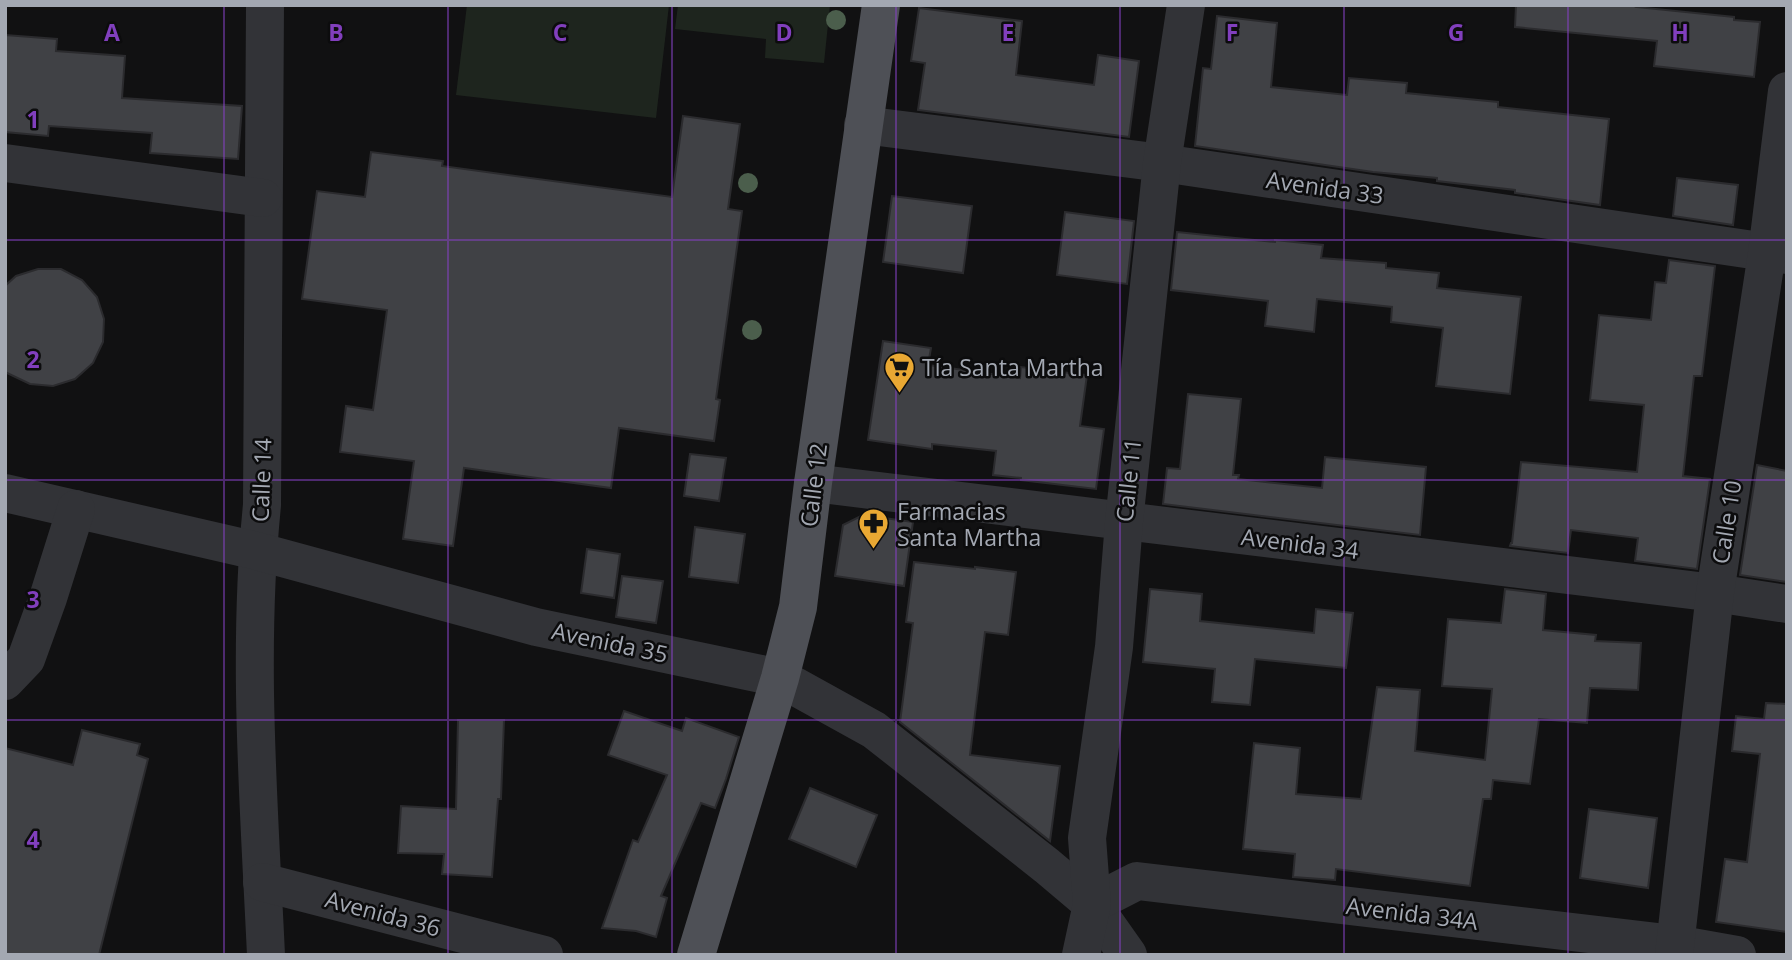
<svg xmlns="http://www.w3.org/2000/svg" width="1792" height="960" viewBox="0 0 1792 960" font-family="'Open Sans',sans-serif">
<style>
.green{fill:#1e251e}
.building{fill:#404145;stroke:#2b2b2e;stroke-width:2}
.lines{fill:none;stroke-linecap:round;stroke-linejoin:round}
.minor{stroke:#323337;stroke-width:38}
.major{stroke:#4e5056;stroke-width:38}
.tree{fill:#4b5e4c}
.grid{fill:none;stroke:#813fbd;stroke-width:2;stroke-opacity:0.55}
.labels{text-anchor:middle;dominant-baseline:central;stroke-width:5;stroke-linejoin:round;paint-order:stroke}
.street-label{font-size:23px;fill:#a3a8b2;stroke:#0c0c0d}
.poi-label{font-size:23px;fill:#a3a8b2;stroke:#0c0c0d;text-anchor:start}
.grid-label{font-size:23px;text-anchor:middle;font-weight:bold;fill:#813fbd;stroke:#0c0c0d;stroke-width:5;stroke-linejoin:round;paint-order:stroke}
</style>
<rect width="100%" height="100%" fill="#111112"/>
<g class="green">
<polygon points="467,5 669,5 656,118 456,95"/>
<polygon points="678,5 830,5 824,63 765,58 766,39 675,29"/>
</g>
<g class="building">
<polygon points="1516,5 1637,5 1636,7 1734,17 1734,20 1760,22 1754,77 1654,66 1657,41 1515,27"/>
<polygon points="919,8 1022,21 1016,75 1094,85 1098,55 1139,61 1129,137 918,110 925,63 911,61"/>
<polygon points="1217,16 1277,23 1271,87 1347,95 1349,78 1407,83 1406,93 1498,102 1498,107 1609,119 1600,205 1515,193 1515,190 1437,181 1437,178 1373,172 1195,146 1203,68 1211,69"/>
<polygon points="5,35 57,39 56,51 125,56 122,98 242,106 238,159 150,153 152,133 49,126 48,136 5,132"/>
<polygon points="683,116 740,124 728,209 742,211 716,399 720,400 714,441 619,428 611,488 464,468 453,546 403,539 414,461 340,452 346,406 373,410 387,310 302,299 317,191 365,197 371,152 443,161 442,166 672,197"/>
<polygon points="1677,178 1738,185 1733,225 1673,216"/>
<polygon points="892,196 972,206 963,273 883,262"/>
<polygon points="1065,212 1134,221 1127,284 1057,275"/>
<polygon points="1177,232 1275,242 1275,240 1323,245 1321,258 1386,263 1386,268 1439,273 1437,288 1521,297 1510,394 1436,386 1443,328 1391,322 1392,307 1317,299 1314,332 1265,326 1268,301 1171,290"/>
<polygon points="1669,260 1715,266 1702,376 1694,376 1683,476 1710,479 1697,569 1635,561 1638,538 1571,530 1568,553 1510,546 1511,543 1512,543 1521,462 1637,472 1644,405 1590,400 1599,315 1651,320 1655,282 1666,283"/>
<polygon points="38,269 61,269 82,280 97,297 104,319 103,342 93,363 75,379 53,386 30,384 5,372 5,286 16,276"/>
<polygon points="883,341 931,348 928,365 1020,378 1021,367 1087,375 1080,426 1104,429 1096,489 1021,480 1021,478 993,475 996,451 932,444 932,449 868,440"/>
<polygon points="1188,394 1241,399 1233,475 1239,475 1238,479 1322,488 1325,457 1426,467 1420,535 1163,504 1167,468 1180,469"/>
<polygon points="690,454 726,458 719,501 684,496"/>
<polygon points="1757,465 1787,471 1787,582 1740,575"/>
<polygon points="863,515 913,522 904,586 835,576 843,525"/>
<polygon points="695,527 745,534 738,583 689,577"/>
<polygon points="587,549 620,554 614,598 581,593"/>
<polygon points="914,562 975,569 975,567 1016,572 1008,635 985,632 970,755 1060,766 1050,841 900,722 913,623 906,622"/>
<polygon points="622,576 663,581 656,623 616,617"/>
<polygon points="1150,589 1202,594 1200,621 1314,633 1316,609 1353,613 1346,668 1255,659 1250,705 1212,702 1215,669 1143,662"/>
<polygon points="1505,589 1546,594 1543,630 1596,635 1595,641 1641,643 1638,690 1590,688 1587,723 1539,719 1530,784 1493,780 1491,799 1483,799 1470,886 1336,869 1335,880 1293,877 1295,854 1243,849 1254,743 1300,748 1296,794 1361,799 1377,687 1420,690 1415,751 1485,760 1492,689 1442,686 1448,619 1501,623"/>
<polygon points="1766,703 1787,704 1787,932 1716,922 1725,859 1747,862 1760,754 1732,751 1736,716 1764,719"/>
<polygon points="624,711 682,731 686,718 739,737 726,779 715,808 701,803 661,896 667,898 656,937 636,931 602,928 633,840 638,842 667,775 608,755"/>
<polygon points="458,720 504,720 501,799 498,799 492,877 442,874 444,854 398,853 401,806 456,809"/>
<polygon points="82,730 140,744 137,755 148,759 99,955 5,955 5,748 73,765"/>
<polygon points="810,788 877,815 856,867 789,839"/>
<polygon points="1589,809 1657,818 1648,888 1580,878"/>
</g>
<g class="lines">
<g class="minor">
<path d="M265 5 262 505C247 654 259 805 266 955"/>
<polyline points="863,125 1162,163 1787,255"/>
<polyline points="5,163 263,198"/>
<polyline points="813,483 1715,593 1787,604"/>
<polyline points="5,493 257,551 536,627 780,678 874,730 1047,866 1092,904 1128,955"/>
<polyline points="5,681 26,659 48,598 76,509"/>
<polyline points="262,882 544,955"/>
<polyline points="1092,904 1137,881 1675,944 1737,955"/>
<polyline points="1081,955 1092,904 1087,838 1114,647 1124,522 1162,163 1186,5"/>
<polyline points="1674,955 1715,593 1767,253 1787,91"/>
</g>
<polyline class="major" points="696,955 780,678 798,607 813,483 881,5"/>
</g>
<g class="tree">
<circle cx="836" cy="20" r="10"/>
<circle cx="748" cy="183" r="10"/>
<circle cx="752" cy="330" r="10"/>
</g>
<path class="grid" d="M224 5V955M448 5V955M672 5V955M896 5V955M1120 5V955M1344 5V955M1568 5V955M5 240H1787M5 480H1787M5 720H1787"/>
<defs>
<symbol id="supermarket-pin" viewBox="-11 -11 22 30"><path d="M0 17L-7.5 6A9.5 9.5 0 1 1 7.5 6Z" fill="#e9a833" stroke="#0c0c0d"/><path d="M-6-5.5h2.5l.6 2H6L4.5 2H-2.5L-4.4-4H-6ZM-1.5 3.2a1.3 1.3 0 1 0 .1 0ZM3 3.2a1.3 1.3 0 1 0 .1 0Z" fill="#111"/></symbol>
<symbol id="pharmacy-pin" viewBox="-11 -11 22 30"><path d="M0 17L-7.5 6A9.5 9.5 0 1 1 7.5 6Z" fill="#e9a833" stroke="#0c0c0d"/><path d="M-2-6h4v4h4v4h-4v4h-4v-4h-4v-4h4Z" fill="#111"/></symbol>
</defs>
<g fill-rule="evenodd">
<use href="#supermarket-pin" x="882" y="350" width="35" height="47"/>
<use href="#pharmacy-pin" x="856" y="506" width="35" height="47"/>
</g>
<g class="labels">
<g class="street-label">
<text transform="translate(1325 187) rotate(8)">Avenida 33</text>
<text transform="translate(261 480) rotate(-88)">Calle 14</text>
<text transform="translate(1128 480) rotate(-84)">Calle 11</text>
<text transform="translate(813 485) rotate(-83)">Calle 12</text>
<text transform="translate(1726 522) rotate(-81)">Calle 10</text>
<text transform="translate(1300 543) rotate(7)">Avenida 34</text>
<text transform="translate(610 642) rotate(12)">Avenida 35</text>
<text transform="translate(383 913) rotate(15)">Avenida 36</text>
<text transform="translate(1412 913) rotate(7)">Avenida 34A</text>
</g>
<g class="poi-label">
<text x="922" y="367">Tía Santa Martha</text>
<text x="897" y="511">Farmacias<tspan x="897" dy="26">Santa Martha</tspan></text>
</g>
</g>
<g class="grid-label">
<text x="112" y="41">A</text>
<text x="336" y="41">B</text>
<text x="560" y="41">C</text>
<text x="784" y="41">D</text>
<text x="1008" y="41">E</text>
<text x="1232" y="41">F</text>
<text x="1456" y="41">G</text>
<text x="1680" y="41">H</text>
<text x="33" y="128">1</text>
<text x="33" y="368">2</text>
<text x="33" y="608">3</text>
<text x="33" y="848">4</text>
</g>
<rect width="1792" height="960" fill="none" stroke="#a3a8b2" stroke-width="14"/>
</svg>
